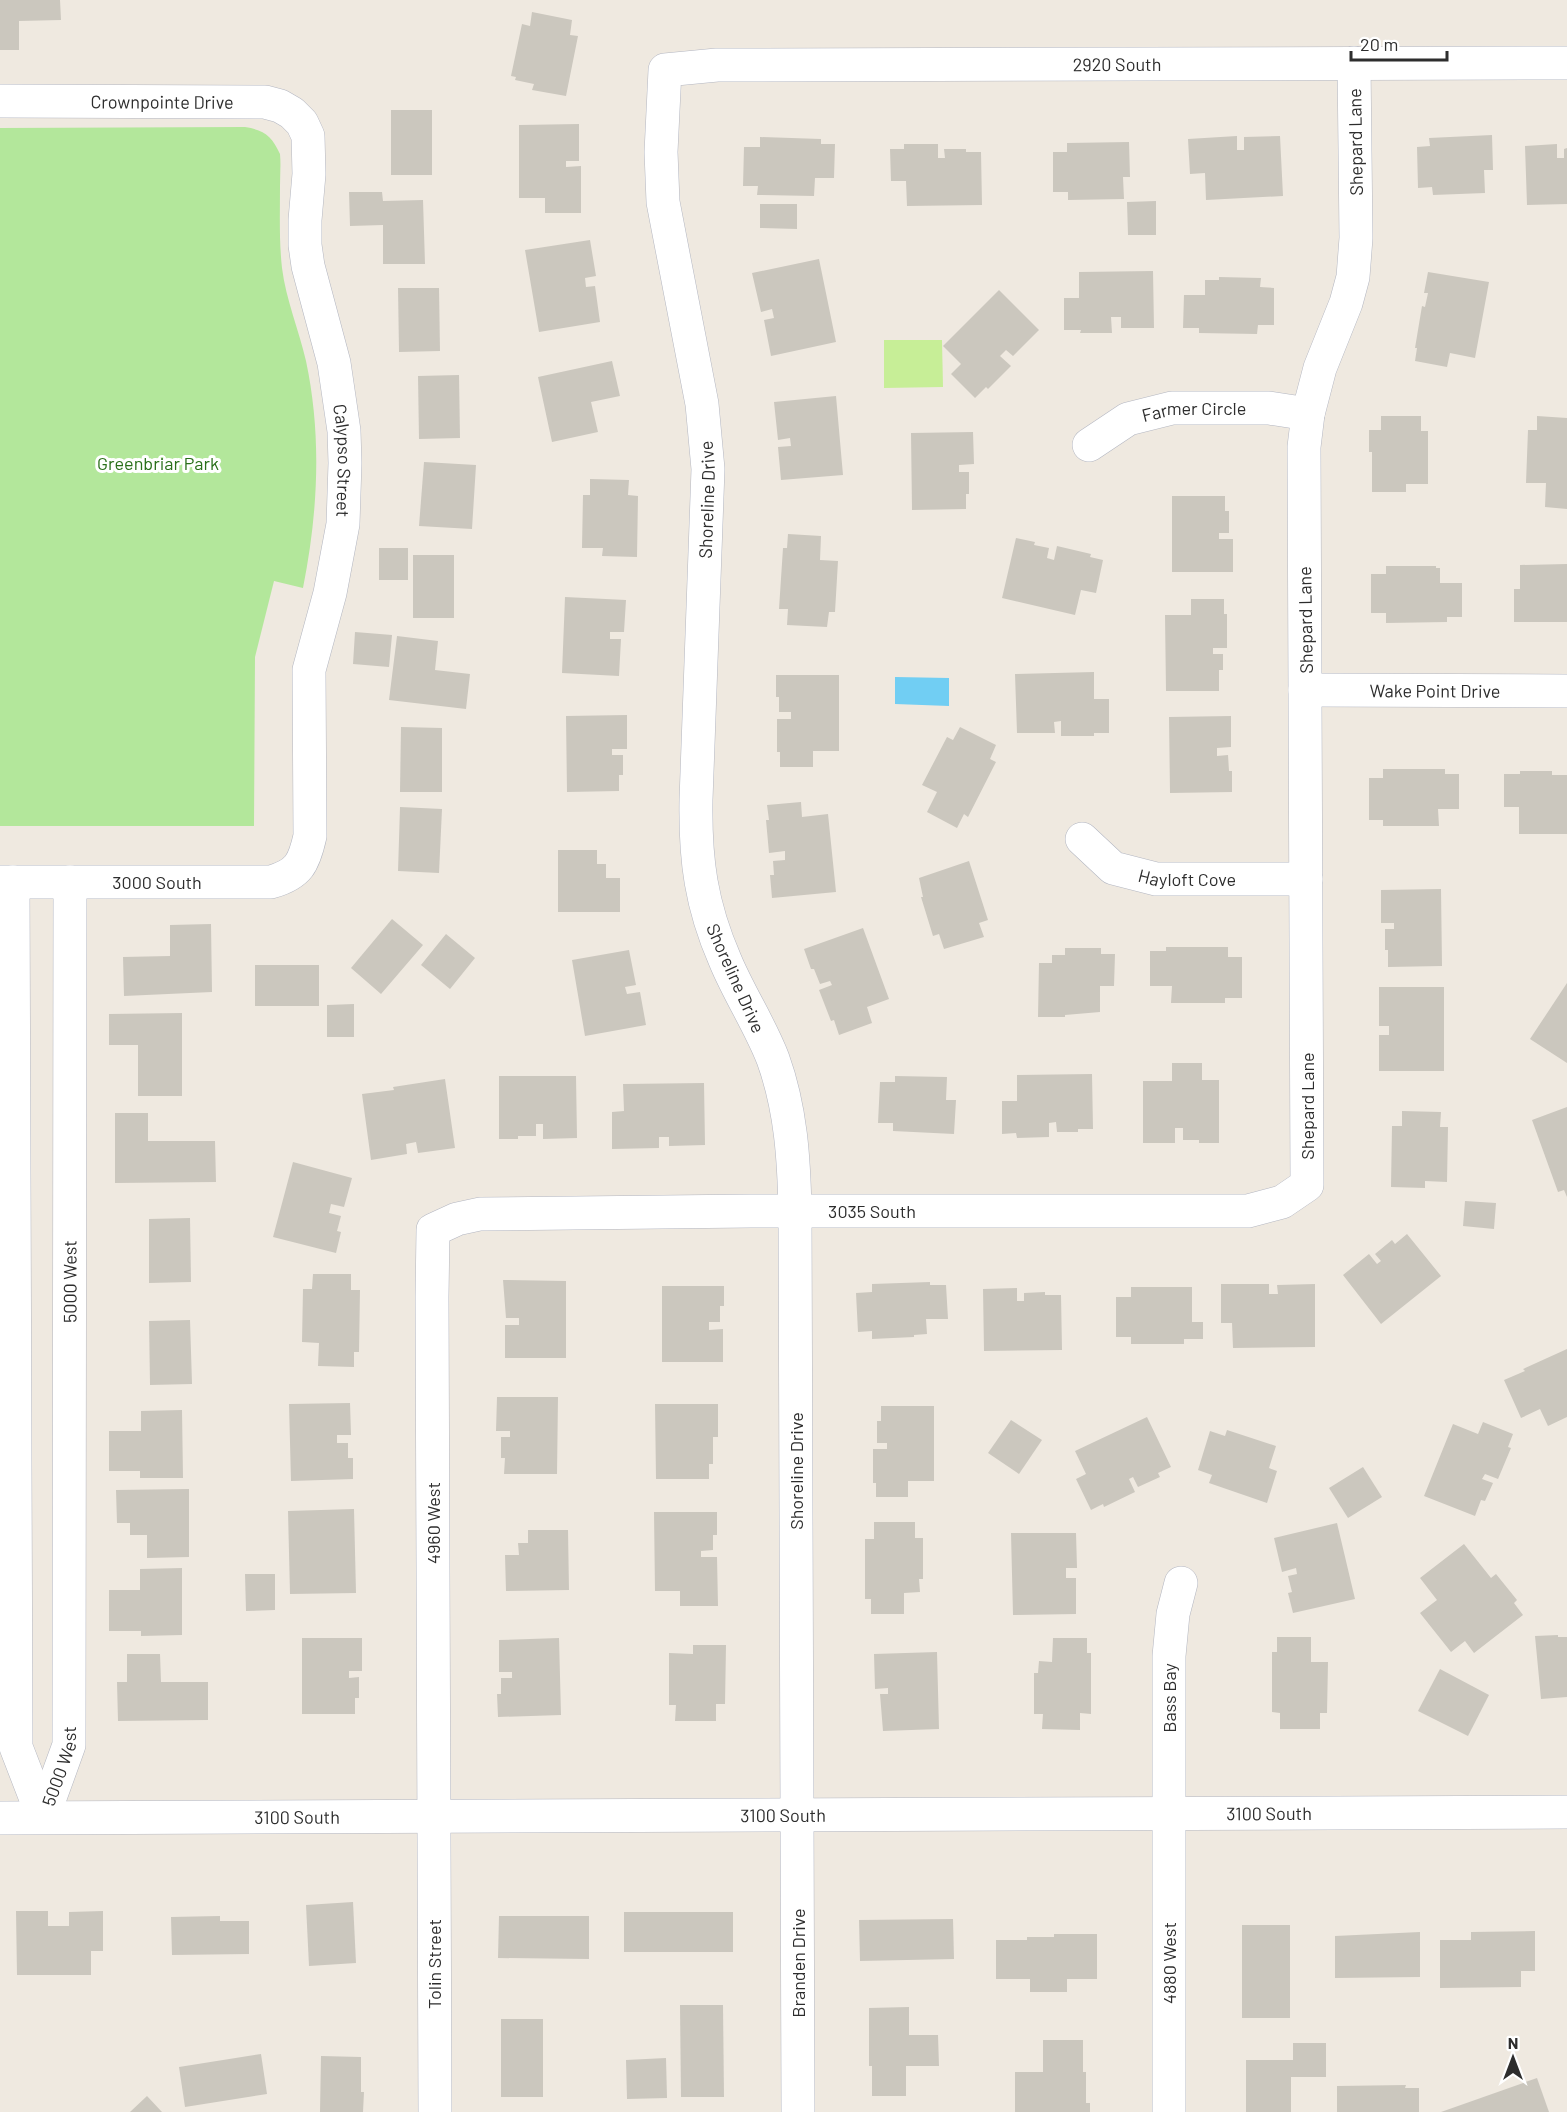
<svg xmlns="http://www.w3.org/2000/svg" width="1567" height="2112" viewBox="0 0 1567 2112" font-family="Barlow,sans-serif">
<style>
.green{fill:#b3e79b}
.pitch{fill:#c7ee97}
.water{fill:#71cef3}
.building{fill:#cbc7be}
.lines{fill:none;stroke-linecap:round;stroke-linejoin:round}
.minor-casing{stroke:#b3b6c1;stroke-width:34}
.secondary-casing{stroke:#b3b6c1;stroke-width:34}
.minor{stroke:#fff;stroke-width:33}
.secondary{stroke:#fff;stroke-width:33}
.labels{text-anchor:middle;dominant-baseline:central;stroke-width:6;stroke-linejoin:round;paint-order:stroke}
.street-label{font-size:18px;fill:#2d2d2d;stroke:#fff}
.park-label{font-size:18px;fill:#296f19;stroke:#fff}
</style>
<rect width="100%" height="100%" fill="#efe9e0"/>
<path class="green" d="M245 127C264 130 272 136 280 154 281 165 280 175 280 186 280 213 279 241 282 268 286 300 299 330 306 361 322 436 318 513 303 588L274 581 255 657 254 826H0V128Z"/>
<polygon class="pitch" points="884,340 942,340 943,387 884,388"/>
<polygon class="water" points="895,677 949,678 949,706 895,704"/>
<g class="building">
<polygon points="0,0 60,0 61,20 19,21 19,50 0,50"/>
<polygon points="532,12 572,20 570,35 578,36 566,96 532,90 534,84 515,80 516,77 511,76 522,24 530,26"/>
<rect x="391" y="110" width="41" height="65"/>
<polygon points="579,124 579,161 566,161 566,167 581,166 581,213 545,213 545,198 519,198 519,125"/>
<polygon points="1492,135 1493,170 1484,170 1485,193 1433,195 1432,187 1418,188 1417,147 1430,146 1429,138"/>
<polygon points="1237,136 1237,150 1244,150 1244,137 1280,136 1283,196 1206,200 1205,173 1190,174 1188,139"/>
<polygon points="760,137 821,139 821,144 835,144 834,178 815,178 814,196 757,195 758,186 743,186 744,147 760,147"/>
<polygon points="1129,142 1130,177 1123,177 1124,199 1068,200 1068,192 1053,192 1053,152 1067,152 1067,143"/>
<polygon points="904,144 938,144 938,158 945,158 944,149 966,149 966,152 981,152 982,205 907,206 906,181 891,181 890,149 904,149"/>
<polygon points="1557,144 1557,158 1564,158 1564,149 1567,148 1567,204 1527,205 1525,146"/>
<polygon points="349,192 382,192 383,201 423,200 425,264 383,264 383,225 350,226"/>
<polygon points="1156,201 1156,235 1128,235 1127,202"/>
<polygon points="760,204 797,204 797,229 760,228"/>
<polygon points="590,240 596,276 585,278 586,287 595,286 600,322 539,332 525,250"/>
<polygon points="819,259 836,342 771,356 764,320 774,318 772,309 761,312 752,273"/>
<polygon points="1153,271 1154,328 1121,328 1121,317 1111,317 1112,333 1080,333 1081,330 1064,330 1064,298 1079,298 1079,272"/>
<polygon points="1428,272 1489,282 1475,358 1450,353 1447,367 1415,361 1417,348 1415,348 1422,306 1425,307 1428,293 1424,293"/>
<polygon points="1219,277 1261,278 1260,287 1274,288 1274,325 1258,325 1257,334 1199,333 1199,328 1183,328 1184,295 1205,295 1205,280 1219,280"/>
<polygon points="398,288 439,288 440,351 399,352"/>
<polygon points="999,290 1039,330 1013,356 1006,350 1000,356 1011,366 988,389 986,387 975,398 951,374 961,364 943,346"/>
<polygon points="612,361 620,396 591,402 598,432 552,442 538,377"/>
<polygon points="459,375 460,438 419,439 418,376"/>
<polygon points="836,396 843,475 781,480 778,447 791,446 790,438 778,440 774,402"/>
<polygon points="1381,416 1421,416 1421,431 1428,431 1428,484 1406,484 1406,492 1372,492 1372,452 1369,452 1369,430 1381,430"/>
<polygon points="1537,416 1567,418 1567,509 1545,507 1546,483 1526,483 1528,430 1537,430"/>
<polygon points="973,432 974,464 959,465 959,472 969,472 969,494 966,494 966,509 912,510 911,433"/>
<polygon points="424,462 476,465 472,529 419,526"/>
<polygon points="590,479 629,480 628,495 638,496 637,557 602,556 603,548 582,548 583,495 590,495"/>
<polygon points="1172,496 1225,496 1225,511 1229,511 1229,533 1219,533 1219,539 1233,539 1233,572 1172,572"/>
<polygon points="788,534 821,536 820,560 838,561 835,612 829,612 827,627 787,625 788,609 779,609 783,548 787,548"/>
<polygon points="1016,538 1035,542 1034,545 1049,548 1047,558 1054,560 1057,546 1091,554 1090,557 1103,560 1096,593 1081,590 1075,615 1002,598"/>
<rect x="379" y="548" width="29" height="32"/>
<rect x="413" y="555" width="41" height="63"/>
<polygon points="1567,564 1567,622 1514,622 1514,589 1520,589 1520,565"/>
<polygon points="1386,566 1436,566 1436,568 1440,568 1440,583 1462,583 1462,617 1447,617 1447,622 1386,623 1386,613 1371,613 1371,574 1386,574"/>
<polygon points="565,597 626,600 624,632 610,632 610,639 621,639 619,676 562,673"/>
<polygon points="1191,599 1224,599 1224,614 1227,614 1227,648 1213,648 1213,654 1223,654 1223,670 1219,670 1219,691 1166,691 1165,615 1191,615"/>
<polygon points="355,632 392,635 389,667 353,664"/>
<polygon points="397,636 438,641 435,670 470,674 466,709 389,700"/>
<polygon points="1094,672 1094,699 1109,699 1109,733 1094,733 1094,736 1061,736 1061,721 1054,722 1055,733 1017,733 1015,674"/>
<polygon points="776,675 839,675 839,751 813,751 813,767 780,767 780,752 777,752 777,719 791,719 791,712 779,712 779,697 776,697"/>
<polygon points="627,715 627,749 612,749 612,755 623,755 623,775 619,775 619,791 567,792 566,716"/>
<polygon points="1231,716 1231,747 1217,748 1217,756 1228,755 1229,771 1232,771 1232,792 1170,793 1169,717"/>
<polygon points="401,727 442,728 442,792 400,792"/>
<polygon points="960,727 996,745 990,759 996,762 968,817 964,814 957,828 927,812 937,792 922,785 947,737 953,740"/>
<polygon points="1383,769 1445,769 1445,774 1459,774 1459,809 1438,809 1439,826 1383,826 1383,820 1369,820 1369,778 1383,778"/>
<polygon points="1520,771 1552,771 1552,775 1567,775 1567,834 1519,834 1519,807 1504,807 1504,774 1520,774"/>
<polygon points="801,802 802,817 828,814 836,892 772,898 770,875 774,875 773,861 785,860 785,851 769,853 766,820 769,820 767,805"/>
<polygon points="400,807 442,809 439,873 398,871"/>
<polygon points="558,850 597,850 597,864 606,864 606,878 620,878 620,912 558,912"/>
<polygon points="969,861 988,920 979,923 984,937 944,949 939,934 933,936 921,897 923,897 919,878"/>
<polygon points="1441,889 1442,966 1388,967 1388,950 1385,950 1385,929 1394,929 1394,923 1381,923 1381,890"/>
<polygon points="392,919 423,945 381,994 351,968"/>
<polygon points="211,924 212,992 124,996 123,957 170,956 170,925"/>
<polygon points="863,928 889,999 867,1007 872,1023 839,1035 834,1020 831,1021 819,990 832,985 830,981 820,984 814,969 811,969 804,949"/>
<polygon points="446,934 475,958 450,989 421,965"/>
<polygon points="1166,947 1228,947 1228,957 1242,957 1242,998 1225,998 1225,1003 1171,1003 1172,986 1150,986 1150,951 1166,951"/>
<polygon points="1065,948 1101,948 1101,954 1115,954 1114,986 1100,986 1100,1012 1065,1015 1065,1017 1038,1017 1039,963 1052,963 1052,955 1065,955"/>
<polygon points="629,950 636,985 625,987 627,994 640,992 646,1025 585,1036 572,960"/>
<rect x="255" y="965" width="64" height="41"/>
<polygon points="1567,983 1567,1063 1530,1039"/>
<polygon points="1379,987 1444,987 1444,1071 1379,1071 1379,1035 1389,1035 1389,1026 1379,1026"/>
<polygon points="354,1004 354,1037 327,1037 327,1005"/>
<polygon points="182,1013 182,1096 138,1096 138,1045 109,1045 109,1014"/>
<polygon points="1172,1063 1202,1063 1202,1080 1219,1080 1219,1143 1199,1143 1199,1140 1183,1140 1183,1128 1175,1128 1175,1143 1143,1143 1143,1081 1172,1081"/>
<polygon points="1092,1074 1093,1129 1078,1129 1078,1132 1057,1132 1056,1122 1049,1123 1049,1137 1017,1138 1016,1133 1002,1134 1002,1101 1017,1101 1017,1075"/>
<polygon points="499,1076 576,1076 577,1138 543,1139 543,1124 536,1124 536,1136 518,1136 518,1139 499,1139"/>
<polygon points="895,1076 947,1077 946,1100 956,1100 954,1134 893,1131 893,1123 878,1123 880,1082 895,1082"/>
<polygon points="445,1079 455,1148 418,1153 416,1142 406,1144 407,1154 371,1160 362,1094 394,1090 393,1087"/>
<polygon points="704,1083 705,1145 669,1146 669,1137 659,1137 659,1148 612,1149 612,1112 624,1111 623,1084"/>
<polygon points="1567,1107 1567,1197 1564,1190 1558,1192 1532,1120"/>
<polygon points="1402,1111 1441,1112 1440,1127 1448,1127 1447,1182 1425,1181 1425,1188 1391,1187 1392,1126 1402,1126"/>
<polygon points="115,1113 148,1113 148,1141 215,1141 216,1182 115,1183"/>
<polygon points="293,1162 352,1178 344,1207 331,1204 329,1213 341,1216 337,1231 341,1232 336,1253 273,1237"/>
<polygon points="1465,1201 1496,1203 1494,1229 1463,1226"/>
<polygon points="190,1218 191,1282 149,1283 149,1219"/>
<polygon points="1407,1234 1441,1276 1381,1324 1343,1275 1369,1254 1377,1264 1381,1261 1375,1254 1392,1240 1395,1244"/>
<polygon points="313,1274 351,1274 351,1290 360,1290 359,1352 354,1352 354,1367 318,1366 319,1343 302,1342 303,1289 312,1289"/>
<polygon points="503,1280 566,1281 566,1358 505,1358 505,1325 519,1325 519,1318 506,1318"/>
<polygon points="930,1282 930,1285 946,1285 948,1319 926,1319 927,1334 914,1335 914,1337 872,1339 872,1331 858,1332 856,1293 872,1292 872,1284"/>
<polygon points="1221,1284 1269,1284 1269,1294 1278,1294 1277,1285 1315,1284 1315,1347 1233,1348 1232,1323 1221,1323"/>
<polygon points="662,1286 724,1286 724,1306 720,1306 720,1322 709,1322 709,1330 723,1329 723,1362 662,1362"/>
<polygon points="1131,1287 1192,1287 1192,1322 1203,1322 1203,1339 1184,1339 1184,1344 1131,1344 1131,1337 1116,1337 1116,1297 1131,1297"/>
<polygon points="1017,1288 1017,1301 1024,1301 1024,1293 1045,1292 1045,1295 1061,1295 1062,1350 984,1351 983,1289"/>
<polygon points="190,1320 192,1384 150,1385 149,1321"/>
<polygon points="1567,1349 1567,1417 1548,1426 1540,1409 1521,1418 1504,1380 1525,1371 1523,1369"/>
<polygon points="497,1397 558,1397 557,1474 504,1474 505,1458 501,1458 501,1437 510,1437 510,1431 496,1431"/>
<polygon points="350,1403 351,1435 337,1435 337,1443 348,1443 348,1458 353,1458 353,1479 291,1481 289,1404"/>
<polygon points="655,1404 718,1404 718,1437 713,1437 713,1464 709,1464 709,1479 656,1479"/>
<polygon points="881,1406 934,1406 934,1481 908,1481 908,1497 876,1497 876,1483 873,1483 873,1449 887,1449 887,1443 877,1443 877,1421 881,1421"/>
<polygon points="182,1410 183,1478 140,1478 140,1471 109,1471 109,1431 141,1431 141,1411"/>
<polygon points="1147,1417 1171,1467 1158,1473 1160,1477 1138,1487 1133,1477 1129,1479 1135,1492 1104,1507 1103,1504 1091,1510 1076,1479 1086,1474 1075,1451"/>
<polygon points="1011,1420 1042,1440 1019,1474 988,1453"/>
<polygon points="1483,1422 1513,1434 1508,1447 1511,1448 1498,1479 1485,1474 1482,1479 1493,1483 1485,1501 1481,1500 1475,1516 1424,1496 1453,1424 1478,1434"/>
<polygon points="1227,1430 1276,1446 1269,1468 1277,1471 1267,1503 1209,1483 1212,1475 1198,1470 1210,1431 1225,1436"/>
<polygon points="1363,1467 1382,1497 1348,1518 1329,1488"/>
<polygon points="189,1489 189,1557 147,1558 147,1535 130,1535 130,1523 117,1523 116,1490"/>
<polygon points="354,1509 356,1593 290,1594 288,1511"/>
<polygon points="654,1512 717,1512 717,1535 713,1535 713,1550 701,1551 701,1557 717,1557 718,1606 680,1606 680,1591 655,1591"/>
<polygon points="874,1522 915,1522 915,1538 923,1538 923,1579 919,1579 920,1592 904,1593 904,1614 871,1614 871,1599 865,1599 865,1539 874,1539"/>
<polygon points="1337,1523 1355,1599 1293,1613 1288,1593 1292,1592 1288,1576 1297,1574 1296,1568 1282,1572 1274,1538"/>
<polygon points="528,1530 568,1530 569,1590 506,1591 505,1555 519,1555 518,1543 528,1543"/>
<polygon points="1011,1533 1076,1533 1077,1568 1066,1568 1066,1578 1076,1578 1076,1614 1013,1615"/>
<polygon points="1464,1544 1491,1578 1496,1574 1517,1600 1514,1603 1523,1615 1474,1653 1465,1641 1451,1652 1420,1613 1437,1600 1420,1578"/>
<polygon points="182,1568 182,1635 141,1636 141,1631 109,1631 109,1590 140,1590 140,1569"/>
<polygon points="245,1574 275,1574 275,1610 246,1611"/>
<polygon points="1558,1635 1558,1637 1567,1637 1567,1697 1541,1699 1535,1636"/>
<polygon points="1277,1637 1311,1637 1311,1662 1328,1662 1327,1713 1320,1713 1320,1729 1280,1729 1280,1713 1272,1712 1272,1652 1277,1652"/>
<polygon points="302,1638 362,1638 362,1671 349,1671 349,1678 359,1677 359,1698 355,1698 355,1714 302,1714"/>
<polygon points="559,1638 561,1715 498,1717 497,1694 501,1694 501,1678 512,1678 512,1672 499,1672 499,1640"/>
<polygon points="1053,1638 1087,1638 1087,1653 1091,1653 1091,1714 1080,1713 1080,1730 1042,1729 1043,1714 1034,1714 1034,1673 1038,1673 1039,1661 1052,1662"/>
<polygon points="693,1645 726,1645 725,1704 716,1704 716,1721 675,1721 676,1705 669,1705 669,1653 693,1654"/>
<polygon points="937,1652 939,1729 883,1731 880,1694 888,1694 888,1688 875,1689 874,1654"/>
<polygon points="127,1654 160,1654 161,1682 208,1682 208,1720 118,1721 117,1682 127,1682"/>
<polygon points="1440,1669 1489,1695 1468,1736 1418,1711"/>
<polygon points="353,1902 356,1963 309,1966 306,1905"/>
<polygon points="16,1911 48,1911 48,1926 69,1926 69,1912 103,1911 103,1951 91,1951 91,1975 17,1975"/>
<rect x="624" y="1912" width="109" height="40"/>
<polygon points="220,1916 220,1921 249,1921 249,1954 172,1955 171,1917"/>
<polygon points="499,1916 589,1916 589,1959 498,1958"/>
<polygon points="953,1919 954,1959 860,1961 859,1920"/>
<rect x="1242" y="1925" width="48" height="93"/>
<polygon points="1535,1931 1535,1971 1521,1971 1521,1987 1440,1988 1440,1940 1471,1940 1471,1932"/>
<polygon points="1420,1932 1420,1977 1335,1978 1335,1936"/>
<polygon points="1054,1934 1097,1934 1097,1979 1067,1979 1067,1992 1030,1992 1030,1979 996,1979 996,1940 1027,1940 1027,1937 1054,1937"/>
<polygon points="680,2005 723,2005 724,2097 681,2097"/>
<polygon points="909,2007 909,2035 938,2035 939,2066 906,2066 906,2096 872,2096 872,2066 869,2066 869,2008"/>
<rect x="501" y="2019" width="42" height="78"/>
<polygon points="1043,2040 1083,2040 1083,2072 1086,2072 1086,2103 1090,2103 1090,2112 1015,2112 1015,2072 1043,2072"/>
<polygon points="1293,2043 1326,2043 1326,2077 1291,2077 1291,2112 1246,2112 1246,2060 1293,2060"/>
<polygon points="261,2054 267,2094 185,2107 179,2067"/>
<polygon points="321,2056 361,2057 361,2092 364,2092 363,2112 320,2112"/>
<polygon points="666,2058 667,2098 627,2099 626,2060"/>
<polygon points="1537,2078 1549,2112 1441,2112"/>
<polygon points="1406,2085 1405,2088 1419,2088 1419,2112 1337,2112 1337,2086"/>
<polygon points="147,2096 162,2112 130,2112"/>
</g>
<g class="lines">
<defs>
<g id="minor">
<path id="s1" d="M0 101 265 102 280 106 292 113 302 123 308 136 309 174 305 220V245L308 266 334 363 344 431 345 463 343 524 330 593 309 670 310 836C304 863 299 874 271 882H0"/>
<path id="s2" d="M1089 445 1128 419 1172 408H1269L1308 414"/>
<path id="s3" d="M1305 690 1567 691"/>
<path id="s4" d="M1082 839 1113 868 1156 879H1306"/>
<polyline points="13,882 16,1747 43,1817"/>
<path id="s5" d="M43 1817 69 1745 70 882"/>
<path id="s6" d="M435 2112 432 1297 433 1230 457 1219 480 1214 751 1211H1248L1282 1202 1307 1185 1304 447 1308 414 1320 368 1346 303 1353 277 1356 238 1354 63"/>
<path id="s7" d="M798 2112 795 1212C794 1159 791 1109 773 1059 760 1025 739 994 725 960 701 905 695 860 696 800L708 469 702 404 663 202 661 152 665 70 717 65 1567 63"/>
<polyline points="1169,2112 1169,1656 1173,1614 1181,1583"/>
</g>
<g id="secondary">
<path id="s8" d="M0 1818 1567 1812"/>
</g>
</defs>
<use href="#minor" class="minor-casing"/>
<use href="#secondary" class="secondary-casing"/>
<use href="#minor" class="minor"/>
<use href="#secondary" class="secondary"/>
</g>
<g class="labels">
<g class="street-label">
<text stroke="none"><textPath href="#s7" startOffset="2516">2920 South</textPath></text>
<text stroke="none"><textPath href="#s1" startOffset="162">Crownpointe Drive</textPath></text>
<text transform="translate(1355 142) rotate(-91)">Shepard Lane</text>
<text stroke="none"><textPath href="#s2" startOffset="114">Farmer Circle</textPath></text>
<text stroke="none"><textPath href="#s1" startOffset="652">Calypso Street</textPath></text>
<text stroke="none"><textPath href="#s7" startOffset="1630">Shoreline Drive</textPath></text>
<text transform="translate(1305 620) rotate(-91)">Shepard Lane</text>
<text stroke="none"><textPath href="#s3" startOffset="130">Wake Point Drive</textPath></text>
<text stroke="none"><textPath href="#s4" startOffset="118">Hayloft Cove</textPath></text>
<text x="157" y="882">3000 South</text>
<text transform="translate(736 978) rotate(66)">Shoreline Drive</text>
<text transform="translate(1307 1106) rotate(-90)">Shepard Lane</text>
<text stroke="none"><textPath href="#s6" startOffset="1324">3035 South</textPath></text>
<text stroke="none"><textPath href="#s5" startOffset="540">5000 West</textPath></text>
<text transform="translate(796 1471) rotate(-90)">Shoreline Drive</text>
<text transform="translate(433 1523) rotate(-90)">4960 West</text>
<text transform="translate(1169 1698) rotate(-90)">Bass Bay</text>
<text stroke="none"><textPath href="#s5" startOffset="54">5000 West</textPath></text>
<text stroke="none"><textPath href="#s8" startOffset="1269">3100 South</textPath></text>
<text stroke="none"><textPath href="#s8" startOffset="783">3100 South</textPath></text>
<text stroke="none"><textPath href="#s8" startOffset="297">3100 South</textPath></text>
<text transform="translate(798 1963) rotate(-90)">Branden Drive</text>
<text transform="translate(1169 1963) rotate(-90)">4880 West</text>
<text transform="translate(434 1964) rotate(-90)">Tolin Street</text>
</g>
<g class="park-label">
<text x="158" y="463">Greenbriar Park</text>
</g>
</g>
<g transform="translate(1513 2058)" stroke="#ffffff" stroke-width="4.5" paint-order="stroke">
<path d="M0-4.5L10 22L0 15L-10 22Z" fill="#2d2d2d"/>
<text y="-9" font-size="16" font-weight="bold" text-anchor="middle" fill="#2d2d2d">N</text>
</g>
<path d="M1351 51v9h96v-9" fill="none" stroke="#2d2d2d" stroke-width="3"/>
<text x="1360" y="51" font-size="18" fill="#2d2d2d" stroke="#ffffff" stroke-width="4.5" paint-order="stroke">20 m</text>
</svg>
